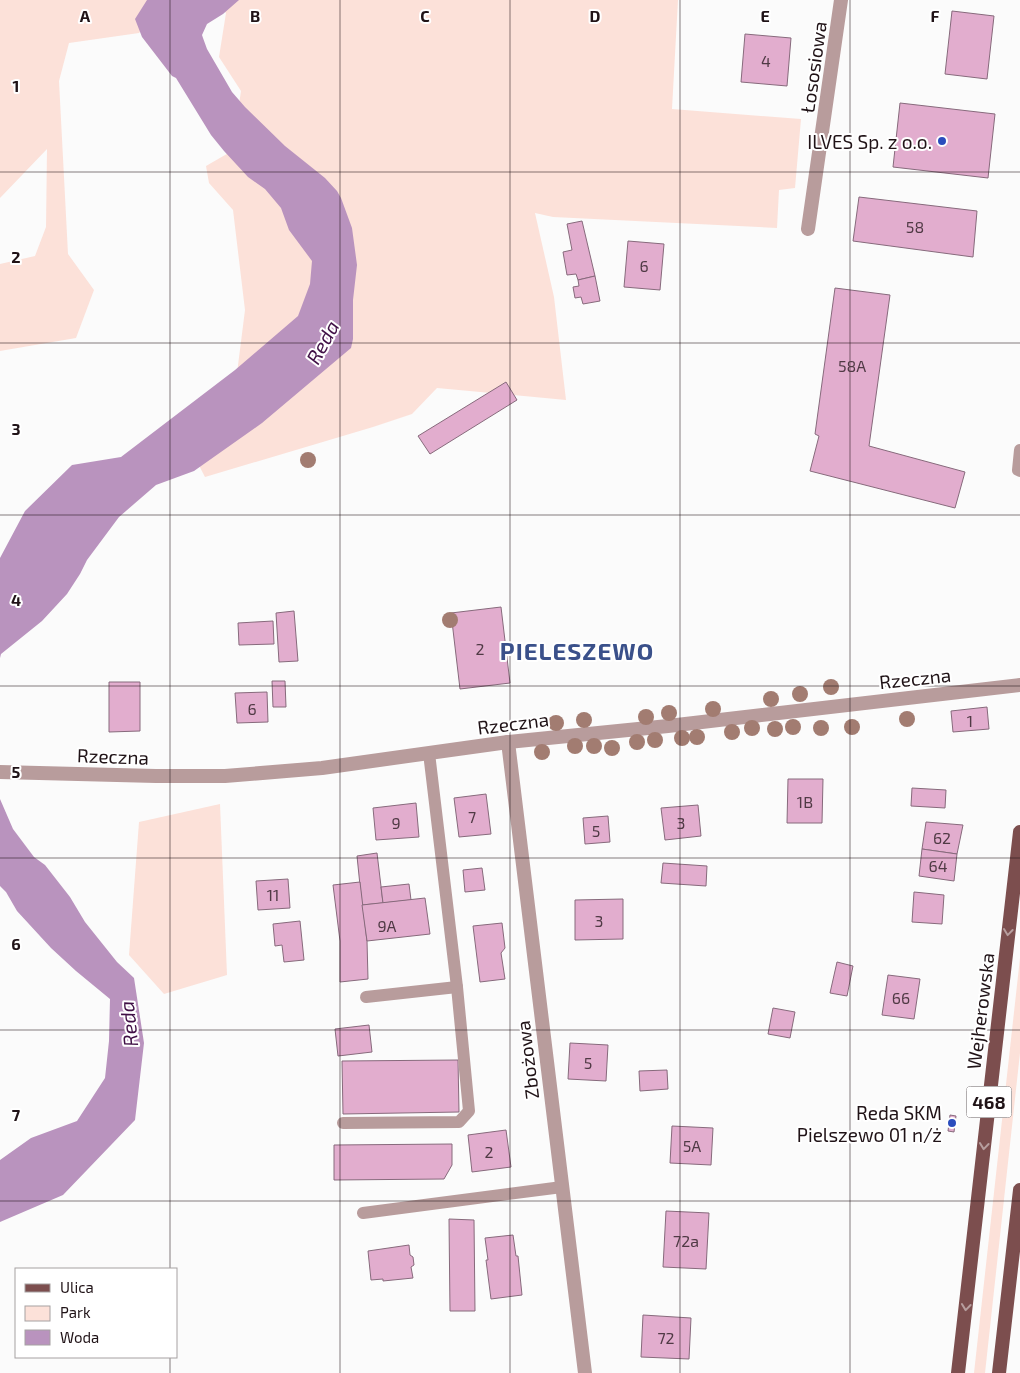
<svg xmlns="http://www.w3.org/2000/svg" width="1020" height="1373" viewBox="0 0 1020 1373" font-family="'Exo 2',sans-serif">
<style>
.green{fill:#fce1d9}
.water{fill:#b993be}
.building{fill:#e2adce;stroke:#876a7c}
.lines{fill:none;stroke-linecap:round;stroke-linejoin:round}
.service{stroke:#b89c9c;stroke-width:12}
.minor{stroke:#b89c9c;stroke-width:14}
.primary{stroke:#7c4e4e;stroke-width:14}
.tree{fill:#a27c71}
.oneway{stroke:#b79e9e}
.grid{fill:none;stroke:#201317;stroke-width:1;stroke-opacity:0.55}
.poi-dot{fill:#2b4dbd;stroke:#fff;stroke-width:2}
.labels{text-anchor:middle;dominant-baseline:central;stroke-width:4;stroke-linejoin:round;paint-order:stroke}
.number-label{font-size:16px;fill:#503a45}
.shield{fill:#fff;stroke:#635a5d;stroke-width:1}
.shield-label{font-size:18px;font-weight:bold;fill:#201317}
.street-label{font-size:19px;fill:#201317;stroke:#fff}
.poi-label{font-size:19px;fill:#201317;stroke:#fff;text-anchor:end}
.water-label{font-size:20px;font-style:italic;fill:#401046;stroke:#fff}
.district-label{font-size:24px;font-weight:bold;letter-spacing:1px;fill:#3a508a;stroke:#fff}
.grid-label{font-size:16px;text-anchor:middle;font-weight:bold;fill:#201317;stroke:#fff;stroke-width:4;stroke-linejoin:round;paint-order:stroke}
</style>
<rect width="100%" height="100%" fill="#fbfbfb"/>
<g class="green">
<polygon points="0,0 165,0 139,33 69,43 59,81 68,254 94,290 76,338 0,351 0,264 35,256 46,227 47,149 0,198"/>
<polygon points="214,0 678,0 672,109 801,119 795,188 779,190 777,228 553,217 535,213 554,297 566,400 437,388 412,414 373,427 205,477 191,450 235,389 245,310 233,210 209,183 206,166 232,151 241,91 219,57 226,13"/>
<polygon points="220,804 227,975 164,994 129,955 139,822"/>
<polygon points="1020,958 1020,1053 985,1373 974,1373"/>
</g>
<g class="water">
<polygon points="147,0 239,0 223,14 207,24 202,35 203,38 207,49 232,92 245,107 285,146 325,178 337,191 341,198 352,228 357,265 353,300 353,339 351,348 262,423 194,471 156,485 119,517 87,560 80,574 67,594 42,621 1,654 0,658 0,558 25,511 72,465 121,457 235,370 298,316 310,284 312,261 289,230 281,208 265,189 248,177 224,151 211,135 176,78 172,76 142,37 135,19"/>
<polygon points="0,799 13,829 34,857 45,865 70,897 85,922 117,962 134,978 144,1043 135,1120 63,1195 0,1222 0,1160 31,1138 77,1121 105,1078 109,1041 110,999 76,971 51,948 17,911 6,892 0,886"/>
</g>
<g class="building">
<polygon points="952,11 994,16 987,79 945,74"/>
<polygon points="745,34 791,38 787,86 741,82"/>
<polygon points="900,103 995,114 988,178 893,167"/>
<polygon points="859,197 977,211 973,257 853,241"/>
<polygon points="582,221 595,276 578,280 576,274 567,275 563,252 572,250 567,224"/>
<polygon points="628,241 664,244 660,290 624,287"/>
<polygon points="595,276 600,301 583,304 581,297 575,298 573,287 579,286 578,280"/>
<polygon points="835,288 890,295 869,446 965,472 955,508 810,471 819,436 815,434"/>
<polygon points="506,382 517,400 430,454 418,436"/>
<polygon points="501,607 510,683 460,689 451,613"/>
<polygon points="294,611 298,661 279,662 276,613"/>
<polygon points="273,621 274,644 239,645 238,623"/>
<polygon points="272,681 285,681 286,707 273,707"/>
<polygon points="109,682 140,682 140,731 109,732"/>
<polygon points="267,692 268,722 237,723 235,693"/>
<polygon points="987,707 989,729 953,732 951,711"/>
<polygon points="788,779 823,779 822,823 787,823"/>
<polygon points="912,788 946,790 945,808 911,806"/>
<polygon points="486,794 491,834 459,837 454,798"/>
<polygon points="416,803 419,837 376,840 373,808"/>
<polygon points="698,805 701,836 665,840 661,808"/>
<polygon points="608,816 610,842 585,844 583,818"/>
<polygon points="926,822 963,825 957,854 922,849"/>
<polygon points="922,849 957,854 954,881 919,876"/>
<polygon points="377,853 383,903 362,905 357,856"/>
<polygon points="663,863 707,866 706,886 661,883"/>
<polygon points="482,868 485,890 465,892 463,870"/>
<polygon points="288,879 290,908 258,910 256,881"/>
<polygon points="360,882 367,941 368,979 340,982 340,941 333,885"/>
<polygon points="409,884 411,900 383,903 381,887"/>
<polygon points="914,892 944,895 942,924 912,922"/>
<polygon points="425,898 430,934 367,941 362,905"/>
<polygon points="623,899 623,939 575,940 575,900"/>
<polygon points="300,921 304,960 284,962 282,945 275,946 273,924"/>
<polygon points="502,923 505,948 501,953 505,979 480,982 473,926"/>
<polygon points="837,962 853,966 847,996 830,993"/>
<polygon points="888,975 920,979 914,1019 882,1015"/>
<polygon points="773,1008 795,1012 790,1038 768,1034"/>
<polygon points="369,1025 372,1052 338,1056 335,1029"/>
<polygon points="570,1043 608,1045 606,1081 568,1079"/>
<polygon points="458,1060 459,1112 343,1114 342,1061"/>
<polygon points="667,1070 668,1089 640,1091 639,1071"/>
<polygon points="950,1115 956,1116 954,1132 948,1131"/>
<polygon points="672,1126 713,1128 711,1165 670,1163"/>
<polygon points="506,1130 511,1167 472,1172 468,1135"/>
<polygon points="452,1144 452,1165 444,1179 334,1180 334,1145"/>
<polygon points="666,1211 709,1213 706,1269 663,1267"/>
<polygon points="449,1219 474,1220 475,1311 450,1311"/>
<polygon points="513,1235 516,1256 518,1256 522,1295 491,1299 486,1260 488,1260 485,1238"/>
<polygon points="409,1245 410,1255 413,1257 414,1265 411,1267 413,1278 383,1281 383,1279 371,1280 368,1251"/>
<polygon points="643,1315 691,1318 689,1359 641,1357"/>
</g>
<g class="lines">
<g class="service">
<polyline points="1020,450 1018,470 1020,471"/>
<polyline points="366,997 457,987"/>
<polyline points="343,1123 459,1122 469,1111 457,987 429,753"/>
<polyline points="363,1213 562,1187"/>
</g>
<g class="minor">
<polyline points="808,229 841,0"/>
<polyline points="508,742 585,1373"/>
<polyline points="0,772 156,776 225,776 322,768 508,742 668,726 1020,685"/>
</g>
<g class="primary">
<polyline points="958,1373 1020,832"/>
<polyline points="999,1373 1020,1190"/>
</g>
</g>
<g class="tree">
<circle cx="308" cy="460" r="8"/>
<circle cx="450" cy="620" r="8"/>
<circle cx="831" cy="687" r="8"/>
<circle cx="800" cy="694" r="8"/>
<circle cx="771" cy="699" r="8"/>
<circle cx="713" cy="709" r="8"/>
<circle cx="669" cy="713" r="8"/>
<circle cx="646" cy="717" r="8"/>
<circle cx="907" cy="719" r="8"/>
<circle cx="584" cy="720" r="8"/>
<circle cx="556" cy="723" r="8"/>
<circle cx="793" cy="727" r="8"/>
<circle cx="852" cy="727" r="8"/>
<circle cx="752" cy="728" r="8"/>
<circle cx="821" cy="728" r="8"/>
<circle cx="775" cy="729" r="8"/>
<circle cx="732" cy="732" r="8"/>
<circle cx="697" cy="737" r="8"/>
<circle cx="682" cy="738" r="8"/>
<circle cx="655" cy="740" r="8"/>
<circle cx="637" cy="742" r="8"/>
<circle cx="575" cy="746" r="8"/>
<circle cx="594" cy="746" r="8"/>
<circle cx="612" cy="748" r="8"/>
<circle cx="542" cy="752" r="8"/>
</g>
<defs><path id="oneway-chevron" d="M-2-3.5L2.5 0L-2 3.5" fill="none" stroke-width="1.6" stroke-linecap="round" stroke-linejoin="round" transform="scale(1.25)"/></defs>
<g class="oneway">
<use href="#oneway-chevron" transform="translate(1008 932) rotate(97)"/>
<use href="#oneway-chevron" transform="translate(984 1146) rotate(96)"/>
<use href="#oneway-chevron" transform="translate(966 1307) rotate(96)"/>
</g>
<path class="grid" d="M170 0V1269M340 0V1373M510 0V1373M680 0V1373M850 0V1373M0 172H1020M0 343H1020M0 515H1020M0 686H1020M0 858H1020M0 1030H1020M0 1201H1020M170 1357V1373"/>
<g class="poi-dot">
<circle cx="942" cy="141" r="5"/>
<circle cx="952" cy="1123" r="5"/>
</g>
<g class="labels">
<g class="number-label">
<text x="766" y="60">4</text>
<text x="915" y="226">58</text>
<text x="644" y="265">6</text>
<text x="852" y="365">58A</text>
<text x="480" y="648">2</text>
<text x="252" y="708">6</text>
<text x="970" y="720">1</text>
<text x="805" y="801">1B</text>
<text x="472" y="816">7</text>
<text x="396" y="822">9</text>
<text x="681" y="822">3</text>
<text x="596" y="830">5</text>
<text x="942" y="837">62</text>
<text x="938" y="865">64</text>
<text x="273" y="894">11</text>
<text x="599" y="920">3</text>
<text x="387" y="925">9A</text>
<text x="901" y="997">66</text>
<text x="588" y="1062">5</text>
<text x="692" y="1145">5A</text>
<text x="489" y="1151">2</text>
<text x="686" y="1240">72a</text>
<text x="666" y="1337">72</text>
</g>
<rect class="shield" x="966.5" y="1086.5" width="45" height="31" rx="4"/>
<g class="shield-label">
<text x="989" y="1102">468</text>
</g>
<g class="street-label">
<text transform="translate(813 67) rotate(-82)">Łososiowa</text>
<text transform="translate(915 678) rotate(-6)">Rzeczna</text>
<text transform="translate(513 723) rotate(-7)">Rzeczna</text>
<text transform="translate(113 756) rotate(2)">Rzeczna</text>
<text transform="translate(980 1011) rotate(-83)">Wejherowska</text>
<text transform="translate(527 1060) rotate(-97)">Zbożowa</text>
</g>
<g class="poi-label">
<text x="932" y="141">ILVES Sp. z o.o.</text>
<text x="942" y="1112">Reda SKM<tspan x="942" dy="22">Pielszewo 01 n/ż</tspan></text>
</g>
<g class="water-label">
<text transform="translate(322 342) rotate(-61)">Reda</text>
<text transform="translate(128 1024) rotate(-96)">Reda</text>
</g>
<g class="district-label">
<text x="577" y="650">PIELESZEWO</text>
</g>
</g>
<g class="grid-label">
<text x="85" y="22">A</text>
<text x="255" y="22">B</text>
<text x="425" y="22">C</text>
<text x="595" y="22">D</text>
<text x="765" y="22">E</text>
<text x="935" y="22">F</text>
<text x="16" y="92">1</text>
<text x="16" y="263">2</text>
<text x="16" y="435">3</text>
<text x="16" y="606">4</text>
<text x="16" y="778">5</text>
<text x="16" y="950">6</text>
<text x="16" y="1121">7</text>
</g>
<rect x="15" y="1268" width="162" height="90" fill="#ffffff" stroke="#a6a1a2"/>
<rect x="25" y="1284" width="25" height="8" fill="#7c4e4e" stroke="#a6a1a2"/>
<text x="60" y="1293" font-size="15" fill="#201317">Ulica</text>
<rect x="25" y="1306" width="25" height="15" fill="#fce1d9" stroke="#a6a1a2"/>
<text x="60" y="1318" font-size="15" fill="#201317">Park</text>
<rect x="25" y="1330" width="25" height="15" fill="#b993be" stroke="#a6a1a2"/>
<text x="60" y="1343" font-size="15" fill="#201317">Woda</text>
</svg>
